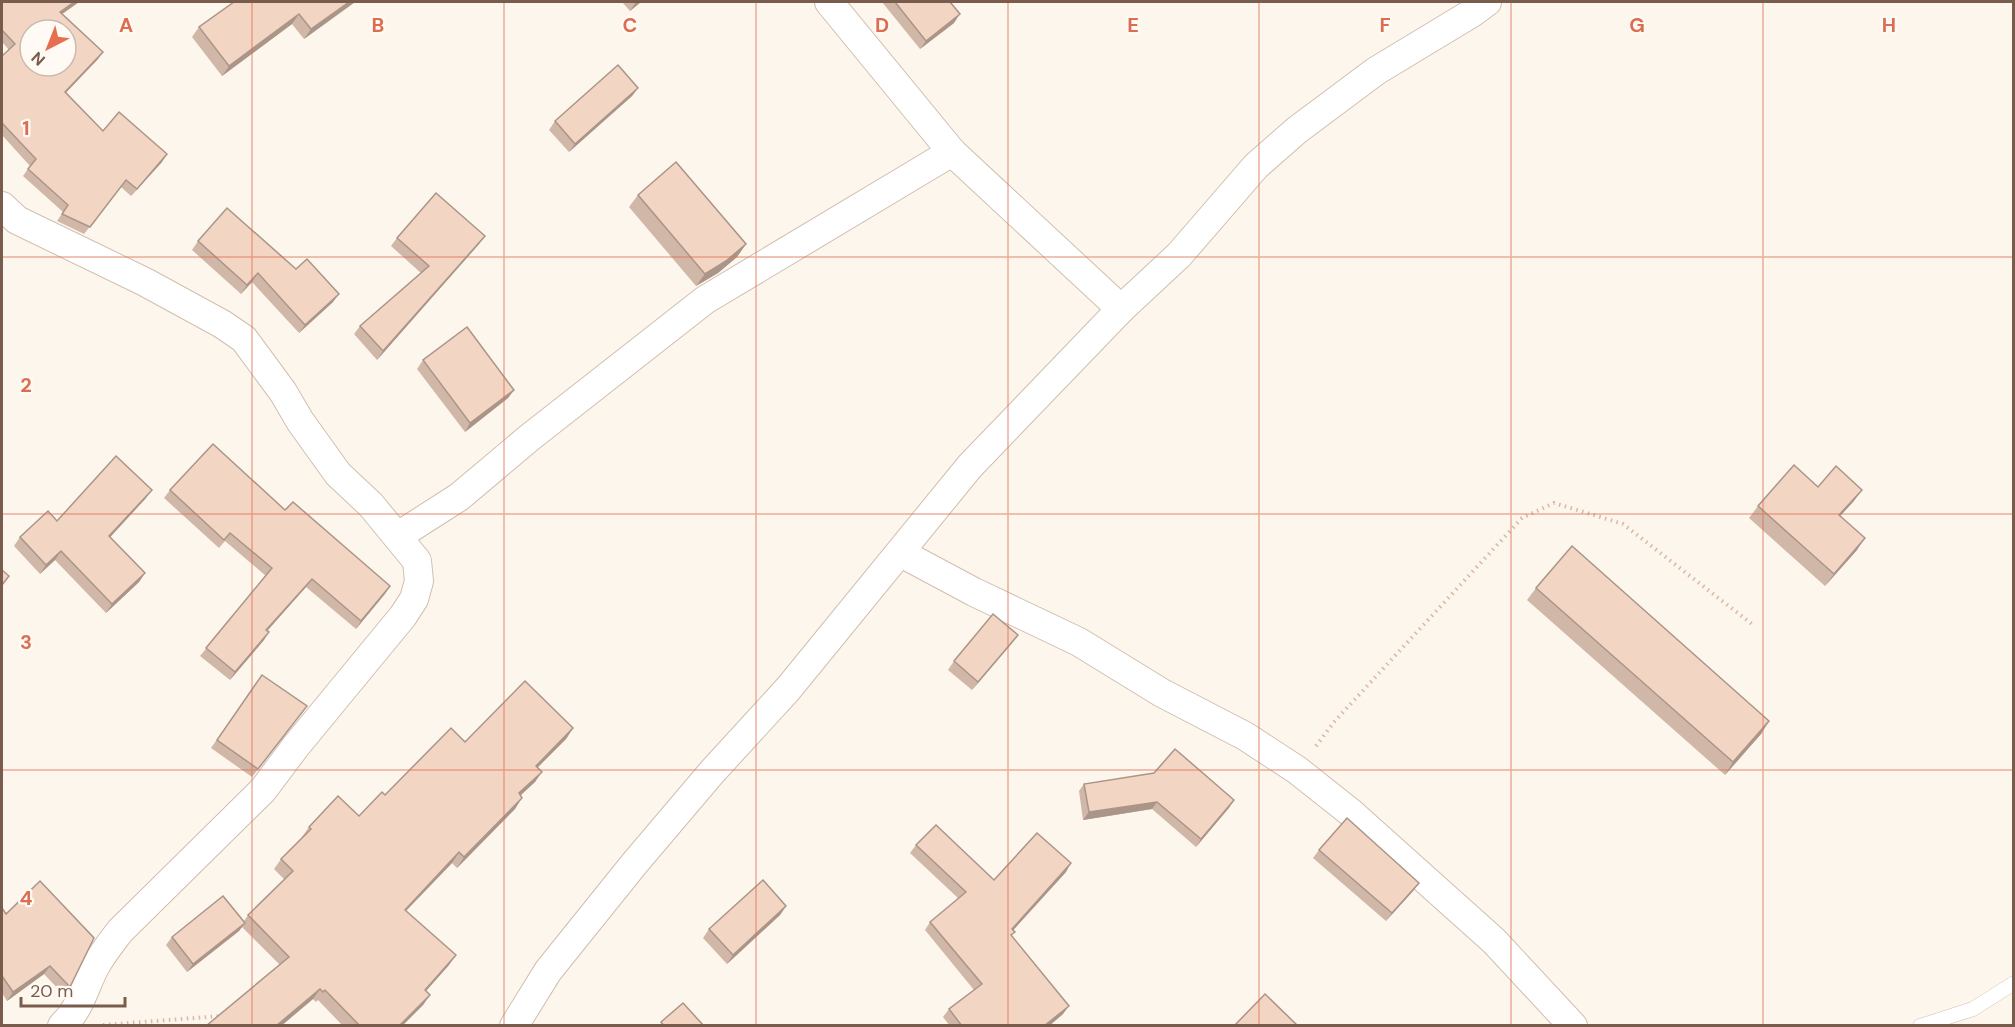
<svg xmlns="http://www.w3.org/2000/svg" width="2015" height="1027" viewBox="0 0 2015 1027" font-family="'DM Sans',sans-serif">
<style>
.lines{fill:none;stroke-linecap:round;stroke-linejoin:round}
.lane-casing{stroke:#d1beb0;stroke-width:15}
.street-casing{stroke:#d1beb0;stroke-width:30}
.path{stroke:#d9b8a5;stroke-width:4;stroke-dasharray:1.5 4.5;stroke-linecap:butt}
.lane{stroke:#fff;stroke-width:14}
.street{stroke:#fff;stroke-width:28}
.wall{fill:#d1b7a8}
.shaded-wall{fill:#aa9588}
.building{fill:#f3d5c3;stroke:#aa9588;stroke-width:1.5;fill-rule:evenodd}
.grid{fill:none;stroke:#dc6d51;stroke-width:1.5;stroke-opacity:0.55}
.grid-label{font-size:20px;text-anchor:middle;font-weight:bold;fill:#dc6d51;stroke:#fffaf3;stroke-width:4.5;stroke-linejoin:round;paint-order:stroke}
</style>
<rect width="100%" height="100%" fill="#fdf6ec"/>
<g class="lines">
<defs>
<polyline id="lane" points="1920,1026 1973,1009 2014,983"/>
<g id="street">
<polyline points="829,2 952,152 1121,309"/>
<path d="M2 206 17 220 145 282 222 324 244 339 283 392 300 421 338 474 371 505 417 561 419 581 414 599 403 616 296 746 263 790 120 931C111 943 102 954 95 967 84 988 81 1008 62 1026"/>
<polyline points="398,536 459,497 529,438 705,300 952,152"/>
<polyline points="901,553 974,592 1079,642 1162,693 1245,736 1297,770 1350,812 1494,941 1573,1026"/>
<polyline points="514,1026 548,971 634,864 712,772 788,689 970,466 1121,309 1179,255 1256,166 1297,130 1376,71 1472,13 1487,2"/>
</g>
</defs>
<use href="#lane" class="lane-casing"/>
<use href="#street" class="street-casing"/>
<g class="path">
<polyline points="1316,746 1334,722 1522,518 1554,503 1623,524 1752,624"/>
<polyline points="103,1025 221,1016"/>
</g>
<use href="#lane" class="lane"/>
<use href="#street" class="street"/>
</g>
<g class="wall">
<polygon points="2,2 79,2 62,14 98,59 66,92 103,131 162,162 131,196 121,187 84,234 57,221 63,212 23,176 30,166 2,135 2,56 9,50 2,42"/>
<polygon points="355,2 304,39 292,24 222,76 192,37 199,27"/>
<polygon points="622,2 641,2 630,11"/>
<polygon points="882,2 950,2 954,23 920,49"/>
<polygon points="638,88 632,96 569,152 549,130 555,121"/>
<polygon points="638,195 746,244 737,257 718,273 696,286 629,207"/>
<polygon points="397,238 479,244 377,360 354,334 360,326 421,273 391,246"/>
<polygon points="198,241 333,302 299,333 252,282 241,294 192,250"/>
<polygon points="423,360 514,390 508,398 465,432 417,369"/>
<polygon points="1818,487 1862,490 1853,502 1840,516 1857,550 1825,586 1749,518 1758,506"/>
<polygon points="170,490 285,510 390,586 356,629 306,587 267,630 264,640 230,680 200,656 266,576 225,541 219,548 164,498"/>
<polygon points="146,498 110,537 145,573 139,582 106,613 55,560 40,574 14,546 20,537 57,521"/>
<polygon points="1536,588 1769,721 1761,734 1725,775 1527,600"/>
<polygon points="1012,643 972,690 948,670 954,661"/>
<polygon points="262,675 301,714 252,777 211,748"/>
<polygon points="573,728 566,739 538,767 535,782 521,795 515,809 457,868 452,863 406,911 449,965 426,991 430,995 423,1005 402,1026 343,1026 318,1000 316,1002 313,999 281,1026 206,1026 280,965 242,927 239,931 187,972 166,945 172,937 244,921 248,915 285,880 274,869 281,859 303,838 302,837 309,827 359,816 385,795 465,742"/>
<polygon points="1084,784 1234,800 1196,847 1152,809 1083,820 1079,791"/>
<polygon points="916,845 994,880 1066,872 1013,930 1012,936 1063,1014 1049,1026 950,1026 943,1017 949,1009 974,990 925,930 930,922 959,899 910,853"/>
<polygon points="1319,850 1413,891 1386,921 1313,858"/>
<polygon points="786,906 780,915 727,964 703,938 709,929"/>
<polygon points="2,908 70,987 64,995 44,974 7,1001 2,993"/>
</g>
<g class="shaded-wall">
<polygon points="74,2 79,2 55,19 60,12"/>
<polygon points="349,2 355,2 304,39 311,29"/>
<polygon points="636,2 641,2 630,11"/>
<polygon points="299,14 292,24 222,76 229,66"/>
<polygon points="960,14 954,23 920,49 926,41"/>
<polygon points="103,52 98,59 60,99 65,92"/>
<polygon points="638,88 632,96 569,152 575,144"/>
<polygon points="167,154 162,162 131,196"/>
<polygon points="485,236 479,244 377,360 383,351"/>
<polygon points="746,244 737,257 718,273 696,286 705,274"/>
<polygon points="258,273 252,282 241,294 247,285"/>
<polygon points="339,294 333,302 299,333 305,325"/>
<polygon points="514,390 508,398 465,432 470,423"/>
<polygon points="152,490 146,498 103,545 109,536"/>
<polygon points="1862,490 1853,502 1830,527 1839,515"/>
<polygon points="1865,538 1857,550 1825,586 1834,574"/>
<polygon points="61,551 55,560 40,574 46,565"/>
<polygon points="145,573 139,582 106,613 112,604"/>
<polygon points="312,579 306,587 261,638 266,630"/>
<polygon points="390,586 385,594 356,629 361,621"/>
<polygon points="269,632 264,640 230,680 235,672"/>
<polygon points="1018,635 1012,643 972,690 978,682"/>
<polygon points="1769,721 1761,734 1725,775 1733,762"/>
<polygon points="573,728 566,739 529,776 536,766"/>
<polygon points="542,772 535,782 512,803 519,793"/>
<polygon points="522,798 515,809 457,868 464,857"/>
<polygon points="1234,800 1229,808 1196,847 1201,839"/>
<polygon points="1157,802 1152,809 1083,820 1089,812"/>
<polygon points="459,852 452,863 397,920 405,910"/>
<polygon points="1071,863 1066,872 1007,937 1012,929"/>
<polygon points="1419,883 1413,891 1386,921 1392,913"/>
<polygon points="786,906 780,915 727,964 733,955"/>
<polygon points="245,923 239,931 187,972 193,964"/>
<polygon points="456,955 449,965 417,1001 425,990"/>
<polygon points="50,966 44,974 7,1001 13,992"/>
<polygon points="320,989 313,999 281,1026 276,1026"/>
<polygon points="430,995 423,1005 402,1026 399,1026"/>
<polygon points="1069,1006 1063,1014 1049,1026 1044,1026"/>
</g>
<g class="building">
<path d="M2 2H74L60 12 103 52 65 92 103 131 119 112 167 154 137 189 126 180 90 227 62 214 68 205 28 169 36 159 2 123V56L15 44 2 30ZM30 30H66V66H30Z"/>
<polygon points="234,2 349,2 311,29 299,14 229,66 199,27"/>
<polygon points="895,2 950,2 960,14 926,41"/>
<polygon points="618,65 638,88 575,144 555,121"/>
<polygon points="676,162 746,244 726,261 705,274 638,195"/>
<polygon points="436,193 485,236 383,351 360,326 429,266 397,238"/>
<polygon points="227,208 296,269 307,259 339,294 305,325 258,273 247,285 198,241"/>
<polygon points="467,327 514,390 470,423 423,360"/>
<polygon points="213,444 285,510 293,502 390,586 361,621 312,579 266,630 269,632 235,672 206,648 272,568 230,533 224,540 170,490"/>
<polygon points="116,456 152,490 109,536 145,573 112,604 61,551 46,565 20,537 48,511 57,521"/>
<polygon points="1794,465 1818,487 1836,466 1862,490 1839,515 1865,538 1834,574 1758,506"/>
<polygon points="1572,546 1769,721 1733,762 1536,588"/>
<polygon points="2,570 9,576 2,585"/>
<polygon points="993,614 1018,635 978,682 954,661"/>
<polygon points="262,675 307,706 258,769 217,740"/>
<polygon points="525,681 573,728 536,766 542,772 519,793 522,798 464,857 459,852 405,910 456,955 425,990 430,995 399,1026 360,1026 325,990 323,992 320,989 276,1026 206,1026 289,957 248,915 293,871 281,859 311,829 309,827 338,796 359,816 382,792 385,795 451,728 465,742"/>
<polygon points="1175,749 1234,800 1201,839 1157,802 1089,812 1084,784 1154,773"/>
<polygon points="1347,818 1419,883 1392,913 1319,850"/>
<polygon points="936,825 994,880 1037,833 1071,863 1012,929 1015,932 1011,935 1069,1006 1044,1026 962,1026 949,1009 982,984 930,922 966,892 916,845"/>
<polygon points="763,880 786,906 733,955 709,929"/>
<polygon points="40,881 94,938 70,987 50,966 13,992 2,976 2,908 6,914"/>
<polygon points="223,896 245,923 193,964 172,937"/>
<polygon points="1265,994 1298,1026 1234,1026"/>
<polygon points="683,1003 704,1026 664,1026 661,1022"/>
</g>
<path class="grid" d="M252 2V1026M504 2V1026M756 2V1026M1008 2V1026M1259 2V1026M1511 2V1026M1763 2V1026M2 257H2014M2 514H2014M2 770H2014"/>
<g class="grid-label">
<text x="126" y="32">A</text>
<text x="378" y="32">B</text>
<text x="630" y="32">C</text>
<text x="882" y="32">D</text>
<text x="1133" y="32">E</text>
<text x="1385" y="32">F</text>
<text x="1637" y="32">G</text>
<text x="1889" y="32">H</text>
<text x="26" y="135">1</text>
<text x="26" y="392">2</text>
<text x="26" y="649">3</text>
<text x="26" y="905">4</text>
</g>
<rect width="2015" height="1027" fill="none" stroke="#7a5c4d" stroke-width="6"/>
<g transform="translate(48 48) rotate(222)"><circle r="28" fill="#fffaf3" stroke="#cabbb1" stroke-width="1.5"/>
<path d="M0-4.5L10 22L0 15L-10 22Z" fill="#e76f51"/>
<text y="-9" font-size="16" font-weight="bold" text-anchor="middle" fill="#7a5c4d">N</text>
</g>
<path d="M21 997v9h104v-9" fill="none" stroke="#7a5c4d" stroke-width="3"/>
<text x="30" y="997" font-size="18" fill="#7a5c4d" stroke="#fffaf3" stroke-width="4.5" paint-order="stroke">20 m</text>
</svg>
